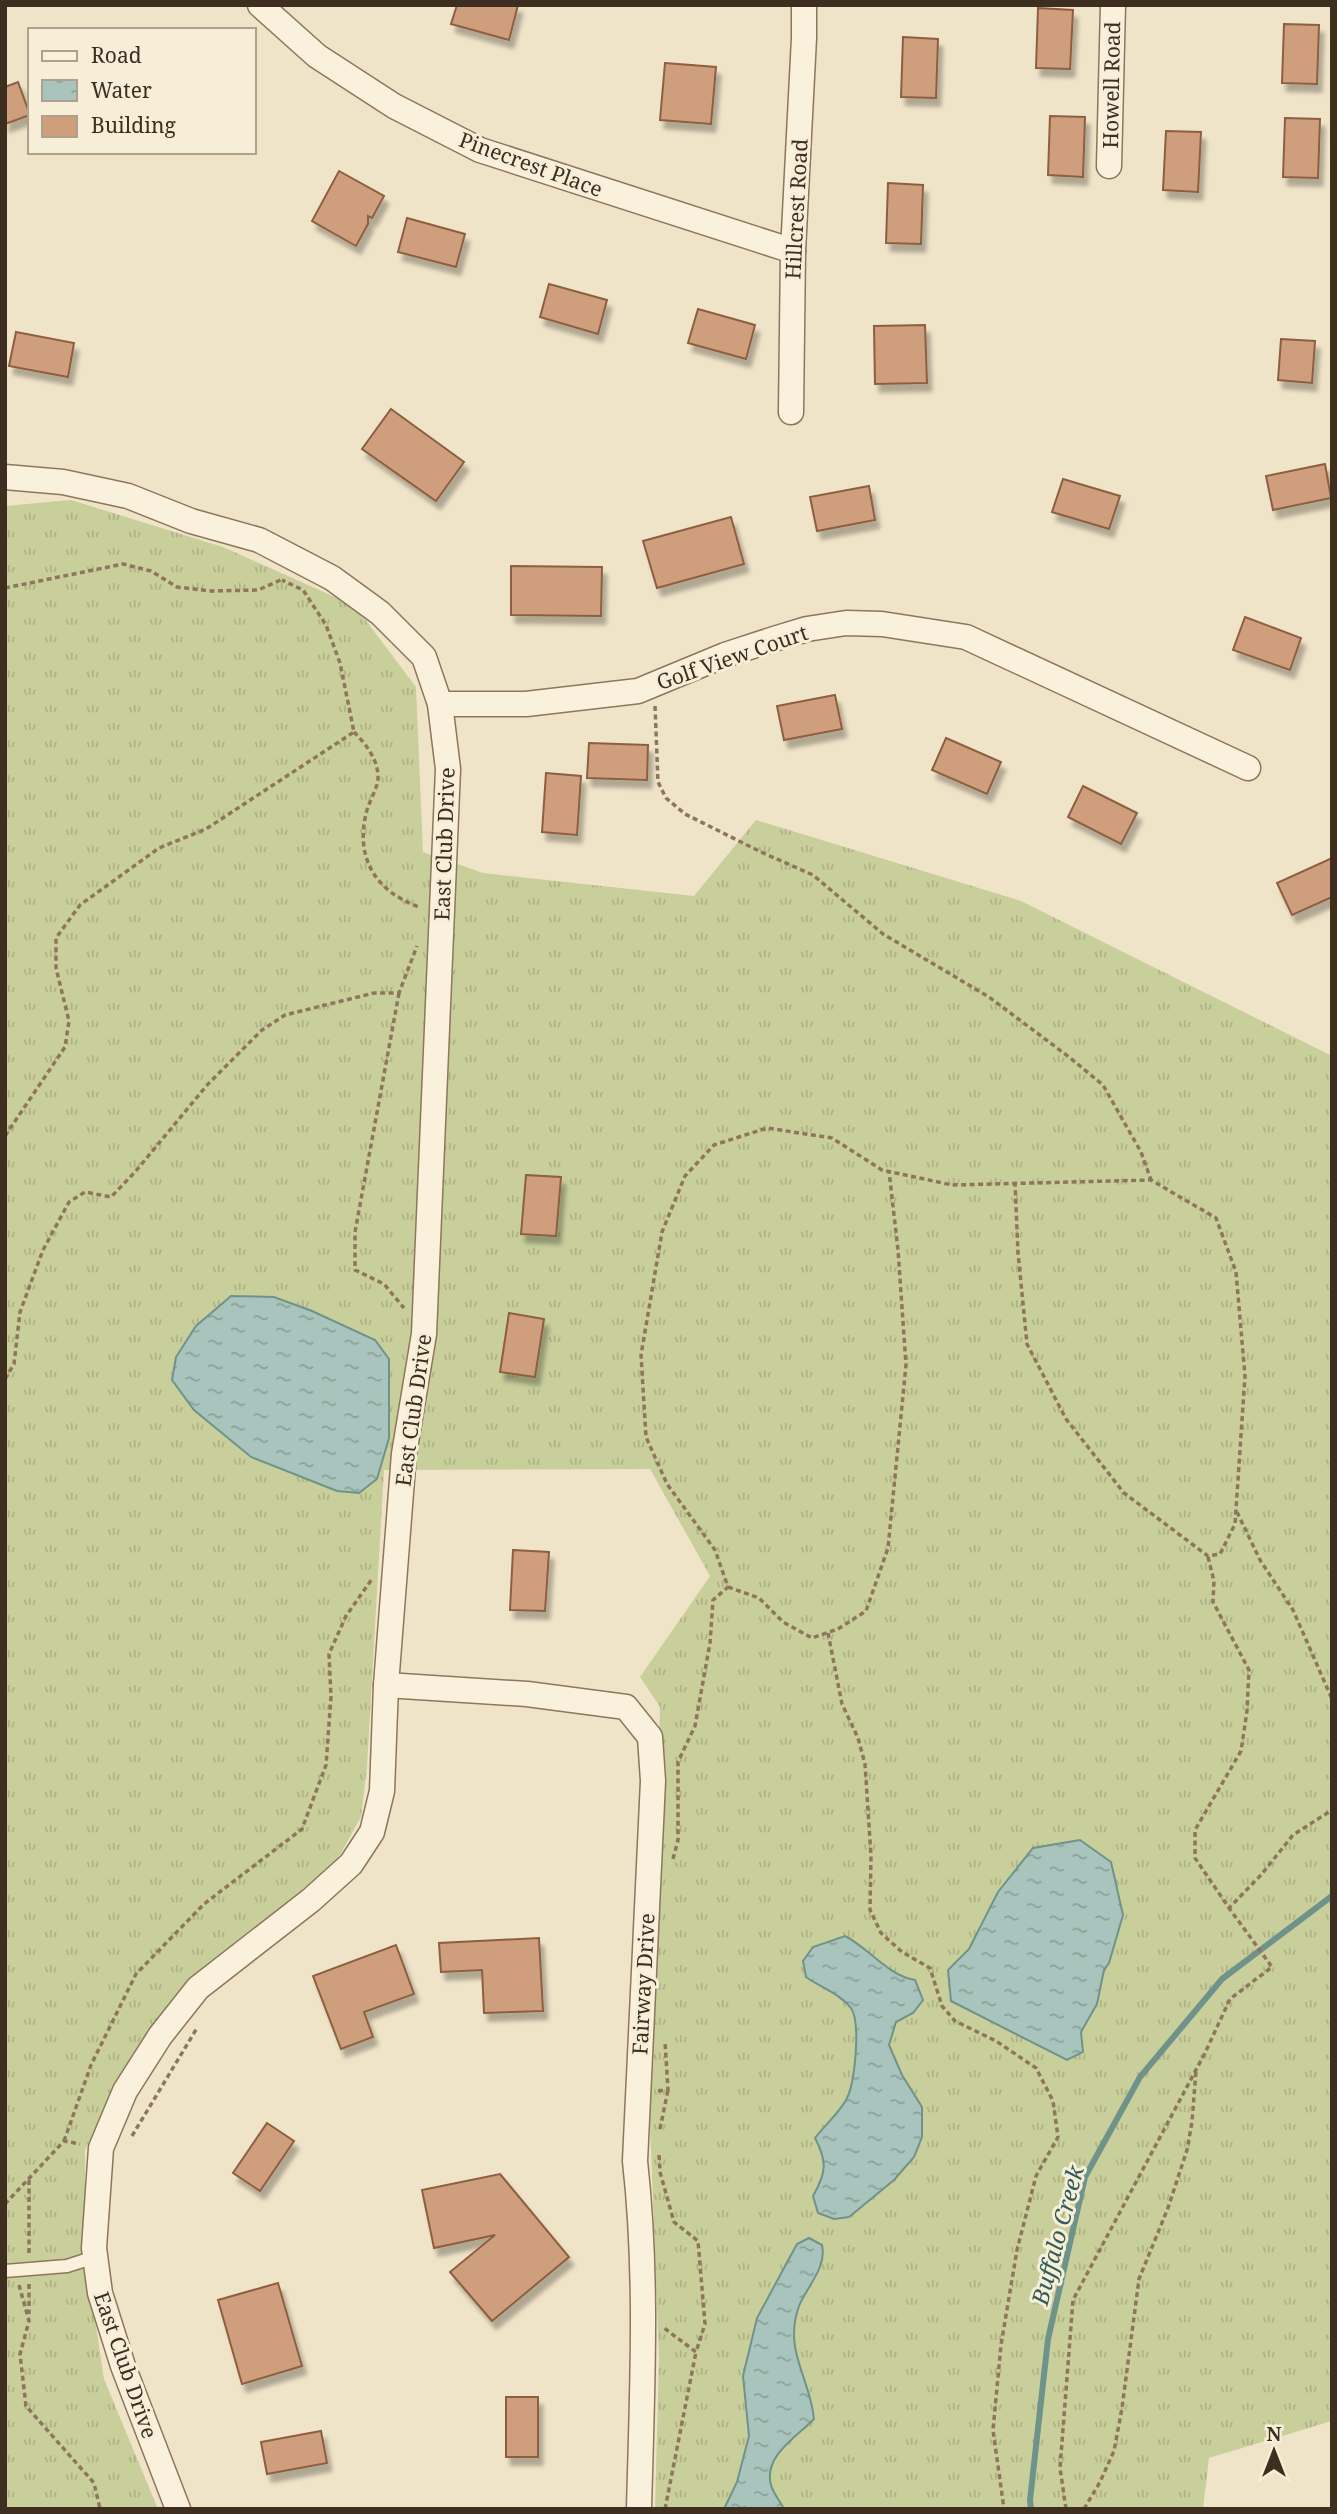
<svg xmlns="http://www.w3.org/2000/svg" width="1337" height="2514" viewBox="0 0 1337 2514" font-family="'Noto Serif',serif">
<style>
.grass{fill:url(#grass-tufts)}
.water{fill:url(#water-ripples);stroke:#6f938a;stroke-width:2}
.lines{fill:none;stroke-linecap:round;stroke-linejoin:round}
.stream{stroke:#6f938a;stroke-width:6}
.building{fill:#cf9f7d;stroke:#8d5f41;stroke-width:2;filter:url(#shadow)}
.lane-casing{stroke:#8d765c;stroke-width:15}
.street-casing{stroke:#8d765c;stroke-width:27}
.path{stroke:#8d765c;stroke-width:3.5;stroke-dasharray:5 3.5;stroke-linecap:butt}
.lane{stroke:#faf1dc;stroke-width:12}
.street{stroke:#faf1dc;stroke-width:24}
.labels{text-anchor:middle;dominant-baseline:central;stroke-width:6;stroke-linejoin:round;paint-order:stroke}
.street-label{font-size:21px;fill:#3d2e20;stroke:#f7eed8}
.water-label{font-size:23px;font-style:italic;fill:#2f5d5a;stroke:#f7eed8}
</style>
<defs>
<pattern id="grass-tufts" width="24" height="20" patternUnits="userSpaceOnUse" patternTransform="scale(1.75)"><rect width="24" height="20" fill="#c9cf9b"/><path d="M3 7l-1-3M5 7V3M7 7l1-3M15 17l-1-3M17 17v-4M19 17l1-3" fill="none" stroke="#aeb285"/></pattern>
<pattern id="water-ripples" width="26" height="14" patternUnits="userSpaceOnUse" patternTransform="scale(1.75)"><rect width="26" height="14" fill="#a9c4bc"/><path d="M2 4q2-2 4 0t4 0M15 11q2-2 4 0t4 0" fill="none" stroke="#8ba098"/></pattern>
<filter id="shadow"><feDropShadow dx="4.5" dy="8" stdDeviation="2" flood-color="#0004"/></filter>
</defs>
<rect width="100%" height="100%" fill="#f0e4c8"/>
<polygon class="grass" points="71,500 223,547 355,606 416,687 423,852 483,873 694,896 756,820 1021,901 1332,1056 1332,2421 1209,2458 1203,2509 655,2509 659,2357 649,2099 660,1707 640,1677 710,1576 650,1469 384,1470 367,1767 361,1817 336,1862 187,1983 121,2073 85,2150 85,2253 104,2379 158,2509 5,2509 5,506"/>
<g class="water">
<polygon points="231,1296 274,1297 312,1311 375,1340 389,1359 389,1438 377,1479 359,1493 337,1491 251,1457 194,1410 172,1380 176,1357 196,1326"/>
<polygon points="1080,1840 1111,1862 1123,1915 1109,1963 1104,1970 1097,2004 1081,2032 1083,2052 1067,2060 951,2001 948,1970 969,1949 998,1892 1033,1848"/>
<path d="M845 1936C869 1948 888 1976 915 1980L923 2000 913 2013 896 2022 889 2045 902 2075 922 2107V2137L914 2157 894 2180 849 2217 834 2219 818 2213 813 2196C827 2172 827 2161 815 2138 825 2125 838 2114 846 2100 855 2084 861 2023 851 2008 840 1994 820 1987 806 1977L803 1961 813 1947Z"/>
<path d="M809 2238 822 2245C827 2268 807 2286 799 2306 783 2351 810 2377 814 2419 797 2437 763 2456 771 2485 773 2493 780 2501 784 2509H724L737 2482 749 2436 743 2376 757 2318 797 2244Z"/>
</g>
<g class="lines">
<polyline class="stream" points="1031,2509 1030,2500 1048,2339 1085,2177 1140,2077 1222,1979 1332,1896"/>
</g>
<g class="building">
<polygon points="457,5 518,5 509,40 451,24"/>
<polygon points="1038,8 1073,10 1070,69 1036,68"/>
<polygon points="1284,24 1319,25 1317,84 1282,83"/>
<polygon points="903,37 938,39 936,98 901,97"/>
<polygon points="665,63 716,67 711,124 660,120"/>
<polygon points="18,82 30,115 5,124 5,87"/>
<polygon points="1050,116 1085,117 1083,177 1048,175"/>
<polygon points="1285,118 1320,119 1318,178 1283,177"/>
<polygon points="1166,131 1201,132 1198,192 1163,190"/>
<polygon points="339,171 384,196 372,218 368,216 368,224 356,246 312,221"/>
<polygon points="888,183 923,185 921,244 886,243"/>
<polygon points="407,218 465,234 456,267 398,252"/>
<polygon points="549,284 607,300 598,334 540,317"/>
<polygon points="698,309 755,325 746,359 688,343"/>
<polygon points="925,325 927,383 875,384 874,326"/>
<polygon points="16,332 74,343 68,377 9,366"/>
<polygon points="1281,339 1315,341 1312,383 1278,380"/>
<polygon points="391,409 464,462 436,501 362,449"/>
<polygon points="1325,464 1331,498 1273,510 1266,476"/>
<polygon points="1063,479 1120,496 1109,529 1052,512"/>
<polygon points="869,486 875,520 817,531 810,497"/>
<polygon points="731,517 744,564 657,588 643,541"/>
<polygon points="511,566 602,567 601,616 511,615"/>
<polygon points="1245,617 1301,638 1290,670 1233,650"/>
<polygon points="835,695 842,729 784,740 777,706"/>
<polygon points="946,738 1001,762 987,794 932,770"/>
<polygon points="589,743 648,745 647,780 587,778"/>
<polygon points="546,773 581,776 577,835 542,832"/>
<polygon points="1083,786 1137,813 1121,844 1068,817"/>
<polygon points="1332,858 1332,897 1292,915 1277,883"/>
<polygon points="526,1175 561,1177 556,1236 521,1234"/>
<polygon points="509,1313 544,1319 535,1377 500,1372"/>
<polygon points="513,1550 549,1552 545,1611 510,1610"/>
<polygon points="539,1938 543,2011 484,2013 482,1970 441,1972 439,1943"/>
<polygon points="396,1945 414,1994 364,2012 373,2037 341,2049 313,1976"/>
<polygon points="267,2123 294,2141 260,2191 233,2173"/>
<polygon points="500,2174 569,2257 492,2321 450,2272 495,2235 434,2248 422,2190"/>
<polygon points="278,2283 302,2366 242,2384 218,2300"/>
<rect x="506" y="2397" width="32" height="60"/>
<polygon points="321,2431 327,2463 267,2474 261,2442"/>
</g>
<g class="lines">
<defs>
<polyline id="lane" points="5,2271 67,2266 95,2257"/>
<g id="street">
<polyline points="260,5 317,56 394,106 480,150 793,251"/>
<polyline points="1109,166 1113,5"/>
<polyline points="791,412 793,251 804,38 804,5"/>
<polyline points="5,477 63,482 128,496 191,521 259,540 332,578 380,613 424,657 440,704 448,769 424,1334 404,1454 386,1685 382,1791 372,1832 351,1864 311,1900 198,1988 160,2036 125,2091 101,2148 94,2248 100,2293 123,2366 178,2509"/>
<polyline points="440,704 526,704 638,691 725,655 774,639 807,629 846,623 882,624 966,637 1248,768"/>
<path d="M386 1685 527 1694 626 1707 650 1737 653 1781 635 2161C648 2277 642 2392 639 2509"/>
</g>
</defs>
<use href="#lane" class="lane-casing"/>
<use href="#street" class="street-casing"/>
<g class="path">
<polyline points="5,588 123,564 151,571 177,587 211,591 258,590 283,579"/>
<polyline points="655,706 658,782 666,798 685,814 761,852 813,875 883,934 989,997 1069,1057 1103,1085 1141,1152 1151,1180"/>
<path d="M354 732C366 744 379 761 378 779 377 789 370 800 367 810 354 857 375 891 419 907"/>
<polyline points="399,993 355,1232 355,1270 384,1284 404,1308"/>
<polyline points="5,1136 65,1047 69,1021 56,968 56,938 80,905 159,848 206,829 354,732 340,663 326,625 303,590 282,580"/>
<polyline points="5,1379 14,1364 20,1312 43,1250 69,1202 85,1192 111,1197 135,1172 208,1084 262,1030 285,1015 374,993 399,993 417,946"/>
<polyline points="1237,1512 1260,1560 1293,1610 1332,1699"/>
<polyline points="1208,1557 1214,1581 1213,1602 1249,1670 1247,1711 1241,1751 1195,1830 1195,1858 1229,1908 1261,1875 1293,1835 1332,1810"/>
<polyline points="728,1587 759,1598 783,1622 812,1638 838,1629 866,1611 888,1548 906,1365 898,1250 889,1171"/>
<polyline points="828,1633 842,1704 858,1738 865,1764 871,1856 870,1910 881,1933 902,1952 930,1968 942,2006 955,2021 996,2041 1036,2068 1053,2101 1058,2137 1036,2176 1017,2250 1001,2345 993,2430 1004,2509"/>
<polyline points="673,1859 678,1840 678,1762 695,1726 710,1643 713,1600 728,1587 715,1550 667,1484 646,1437 641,1355 662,1232 685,1176 714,1145 767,1128 832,1138 882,1170 952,1185 1151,1180 1216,1218 1236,1272 1245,1376 1235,1524 1220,1554 1208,1556 1124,1493 1066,1419 1027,1344 1018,1253 1015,1183"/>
<polyline points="658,2091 668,2090 665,2041"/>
<polyline points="660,2129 668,2090"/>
<polyline points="132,2136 197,2028"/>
<polyline points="64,2141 91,2065 136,1974 204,1904 302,1829 326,1765 331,1697 329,1654 346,1616 372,1579"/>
<polyline points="659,2155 660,2172 674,2222 698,2241 705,2324 696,2352 664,2328"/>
<polyline points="29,2180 29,2255"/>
<polyline points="5,2204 64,2141 80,2144"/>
<polyline points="29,2284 29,2314"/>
<polyline points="19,2285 29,2321 20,2354 26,2406 94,2483 100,2509"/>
<polyline points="665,2509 696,2352"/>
<polyline points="1066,2509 1060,2468 1073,2300 1205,2053 1230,1999 1272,1967 1229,1908"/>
<polyline points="1084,2509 1100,2482 1114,2451 1122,2408 1139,2279 1168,2208 1187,2150 1192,2122 1196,2071"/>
</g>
<use href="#lane" class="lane"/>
<use href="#street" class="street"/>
</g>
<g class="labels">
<g class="street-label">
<text transform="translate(1111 85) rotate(-89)">Howell Road</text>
<text transform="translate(531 164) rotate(20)">Pinecrest Place</text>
<text transform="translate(796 209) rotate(-87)">Hillcrest Road</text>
<text transform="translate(732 657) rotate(-19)">Golf View Court</text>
<text transform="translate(444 844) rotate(-88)">East Club Drive</text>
<text transform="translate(413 1410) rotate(-82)">East Club Drive</text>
<text transform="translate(643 1984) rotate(-87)">Fairway Drive</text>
<text transform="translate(126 2365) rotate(71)">East Club Drive</text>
</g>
<g class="water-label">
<text transform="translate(1057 2235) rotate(-75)">Buffalo Creek</text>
</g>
</g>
<rect width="1337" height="2514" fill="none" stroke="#3d2e20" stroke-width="14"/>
<rect x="28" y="28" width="228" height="126" fill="#f7eed8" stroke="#ada18e" stroke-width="2"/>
<rect x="42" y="51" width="35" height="10" fill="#faf1dc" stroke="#ada18e" stroke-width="2"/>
<text x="91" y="63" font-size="21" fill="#3d2e20">Road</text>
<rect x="42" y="80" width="35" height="21" fill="url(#water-ripples)" stroke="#ada18e" stroke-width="2"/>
<text x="91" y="98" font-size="21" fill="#3d2e20">Water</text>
<rect x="42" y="116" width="35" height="21" fill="#cf9f7d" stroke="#ada18e" stroke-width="2"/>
<text x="91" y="133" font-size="21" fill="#3d2e20">Building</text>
<g transform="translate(1274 2451)" stroke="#f7eed8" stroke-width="5" paint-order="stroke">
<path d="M0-5L12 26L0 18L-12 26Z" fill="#3d2e20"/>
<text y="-10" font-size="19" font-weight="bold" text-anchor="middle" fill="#3d2e20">N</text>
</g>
</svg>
